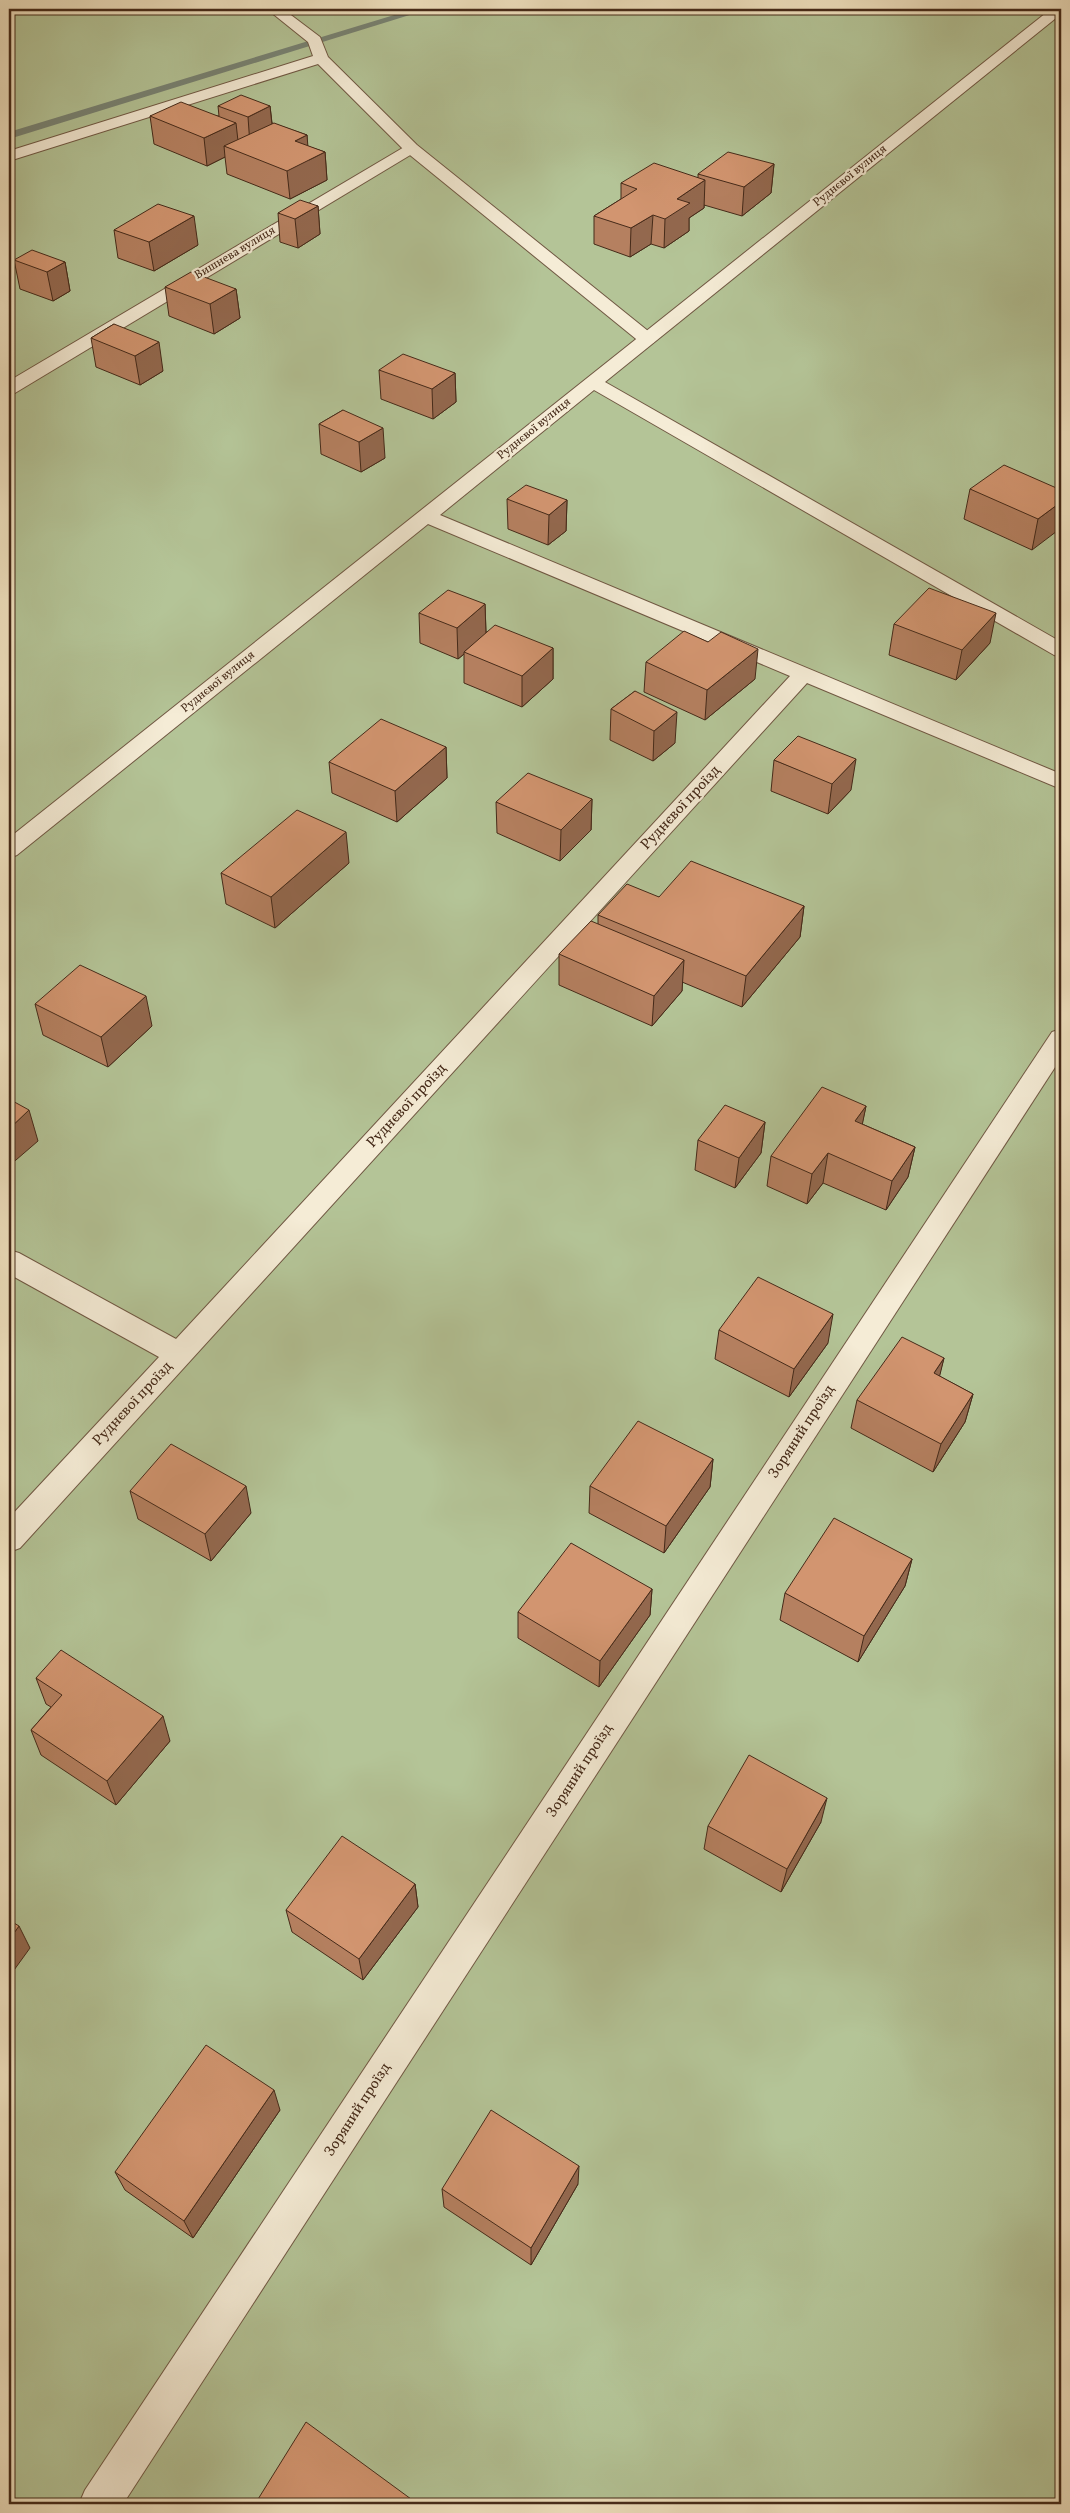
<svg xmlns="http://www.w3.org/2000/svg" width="1070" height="2513" viewBox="0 0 1070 2513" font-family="Vollkorn,serif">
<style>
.green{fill:#b4c497;stroke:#7c7758}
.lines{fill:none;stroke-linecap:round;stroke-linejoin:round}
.stream{fill:#788374;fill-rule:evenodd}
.service-casing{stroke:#705843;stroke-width:2}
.minor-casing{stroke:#705843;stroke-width:2}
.path{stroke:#452a19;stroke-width:2;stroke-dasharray:0.5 1;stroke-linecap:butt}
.service{fill:#f5ecd6;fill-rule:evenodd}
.minor{fill:#f5ecd6;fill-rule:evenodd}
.wall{fill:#b58060;stroke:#452a19}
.shaded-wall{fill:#93684e;stroke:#452a19}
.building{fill:#d29570;stroke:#452a19}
.labels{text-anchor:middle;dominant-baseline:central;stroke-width:4.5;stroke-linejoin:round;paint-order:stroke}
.far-street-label{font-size:12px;fill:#452a19;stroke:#f5ecd6}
.street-label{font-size:15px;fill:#452a19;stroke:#f5ecd6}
</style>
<rect width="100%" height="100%" fill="#f0e2c0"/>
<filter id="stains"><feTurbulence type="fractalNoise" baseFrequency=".004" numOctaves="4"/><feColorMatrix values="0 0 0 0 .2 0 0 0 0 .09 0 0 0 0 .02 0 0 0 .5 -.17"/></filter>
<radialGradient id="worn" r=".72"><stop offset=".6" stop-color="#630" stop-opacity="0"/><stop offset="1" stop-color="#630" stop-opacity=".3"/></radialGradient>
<rect class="green" x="9" y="9" width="1052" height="2495"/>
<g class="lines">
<polygon class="stream" points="414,9 429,9 9,139 9,132"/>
<defs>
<polygon id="service" points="267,9 283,9 320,37 328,57 417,145 653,335 656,339 653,343 641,343 405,151 318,64 9,161 9,151 313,56 308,42"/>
<g id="minor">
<polygon points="1051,9 1061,9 1061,14 605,382 1061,642 1061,657 1054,655 594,390 440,515 1061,774 1061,789 807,683 20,1548 9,1552 9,1518 159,1357 9,1274 9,1250 19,1253 176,1339 790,676 428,524 17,855 9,858 9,838"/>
<polygon points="411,143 419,148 417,151 15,393 9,394 9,381"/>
<polygon points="1061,1029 1061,1058 123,2504 79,2504 85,2490 1052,1032"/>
</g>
</defs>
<use href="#service" class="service-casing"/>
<use href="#minor" class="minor-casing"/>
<polyline class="path" points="345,11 358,9"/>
<use href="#service" class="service"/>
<use href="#minor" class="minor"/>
</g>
<g class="wall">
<polygon points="218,106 270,106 272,123 307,135 307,146 325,152 327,180 290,199 227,174 225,157 207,166 154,144 150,116 219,116"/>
<polygon points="774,164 771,193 742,216 704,205 704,208 689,218 689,231 664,248 651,244 630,257 594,244 594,216 621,199 621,183 698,178 698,174"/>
<polygon points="318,206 320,234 298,248 280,242 278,213"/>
<polygon points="114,230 198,245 154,271 118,258"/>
<polygon points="14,260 65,262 70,291 53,301 20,289"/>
<polygon points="165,287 236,289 240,318 214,334 169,316"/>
<polygon points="114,324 163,371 140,385 96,367 91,338"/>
<polygon points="379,370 455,373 456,402 433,419 381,399"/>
<polygon points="343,410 385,458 361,472 321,454 319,424"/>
<polygon points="970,489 1061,490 1032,550 964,519"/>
<polygon points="507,499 567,500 566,531 548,545 508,529"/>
<polygon points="485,604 486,632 553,648 553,679 522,707 464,683 464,654 458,659 420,643 419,613"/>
<polygon points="894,624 990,643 956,680 889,655"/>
<polygon points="646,662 755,679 705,720 644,692"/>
<polygon points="635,691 675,743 653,761 610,740 611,709"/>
<polygon points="446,747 447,778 397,822 332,793 329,762"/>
<polygon points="774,760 851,790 828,814 771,791"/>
<polygon points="592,799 591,830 560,861 497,833 496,802"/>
<polygon points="349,863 275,928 226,904 221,873"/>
<polygon points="659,897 804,906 800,937 742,1007 682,982 682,991 652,1026 559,985 559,954 598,924 598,915"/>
<polygon points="35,1004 152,1026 108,1067 43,1035"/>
<polygon points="866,1106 862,1124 915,1147 908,1177 886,1210 823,1183 807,1204 767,1186 771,1156"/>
<polygon points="765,1122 761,1153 735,1188 695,1170 698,1140"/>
<polygon points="1061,1303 1061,1313 1058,1312"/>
<polygon points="719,1330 828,1343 789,1397 715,1359"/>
<polygon points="944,1358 939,1376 973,1394 965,1422 933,1472 851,1428 857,1400"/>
<polygon points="713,1459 710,1487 664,1553 589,1513 590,1486"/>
<polygon points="130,1491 251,1513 211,1561 138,1519"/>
<polygon points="912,1559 905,1586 858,1662 780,1620 785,1593"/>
<polygon points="652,1589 650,1615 599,1687 518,1638 518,1612"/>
<polygon points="36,1678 170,1741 116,1805 41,1755 31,1730 51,1707 46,1704"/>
<polygon points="821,1822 781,1892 704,1849 708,1826"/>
<polygon points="415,1884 418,1907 363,1980 292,1932 286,1910"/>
<polygon points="280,2110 193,2238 125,2190 115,2172"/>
<polygon points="578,2184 531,2265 444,2207 442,2189"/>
</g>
<g class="shaded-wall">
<polygon points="270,106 273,134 250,145 248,117"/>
<polygon points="236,123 239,150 224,146 225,157 207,166 204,138"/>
<polygon points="307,135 309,160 325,152 327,180 290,199 287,171 295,141"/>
<polygon points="774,164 771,193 742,216 744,187"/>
<polygon points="705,180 704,208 689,218 689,231 664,248 665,219 677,199"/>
<polygon points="318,206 320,234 298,248 295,219"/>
<polygon points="653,215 651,244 630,257 631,228"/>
<polygon points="194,216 198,245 154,271 149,242"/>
<polygon points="65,262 70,291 53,301 47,272"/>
<polygon points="236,289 240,318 214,334 210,304"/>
<polygon points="159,342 163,371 140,385 135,356"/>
<polygon points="455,373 456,402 433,419 432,389"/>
<polygon points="383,428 385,458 361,472 359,442"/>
<polygon points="567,500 566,531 548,545 549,515"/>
<polygon points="1061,502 1061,528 1032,550 1038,519"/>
<polygon points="485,604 486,635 464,652 464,654 458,659 457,628"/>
<polygon points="996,613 990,643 956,680 962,650"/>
<polygon points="553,648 553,679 522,707 522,676"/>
<polygon points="758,649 755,679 705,720 707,690"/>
<polygon points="677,712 675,743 653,761 654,731"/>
<polygon points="446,747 447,778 397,822 395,791"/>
<polygon points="856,759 851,790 828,814 832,784"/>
<polygon points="592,799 591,830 560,861 561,830"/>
<polygon points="346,832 349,863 275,928 271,897"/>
<polygon points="804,906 800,937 742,1007 746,976"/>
<polygon points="684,960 682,991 652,1026 654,996"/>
<polygon points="146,996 152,1026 108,1067 101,1037"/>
<polygon points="866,1106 860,1136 855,1121"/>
<polygon points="29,1110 38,1141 9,1166 9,1129"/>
<polygon points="765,1122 761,1153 735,1188 739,1158"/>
<polygon points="915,1147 908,1177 886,1210 892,1181"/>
<polygon points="828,1153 823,1183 807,1204 812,1174"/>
<polygon points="833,1314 828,1343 789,1397 794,1369"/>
<polygon points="944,1358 937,1387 934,1373"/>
<polygon points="973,1394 965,1422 933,1472 941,1444"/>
<polygon points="713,1459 710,1487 664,1553 666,1526"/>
<polygon points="246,1486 251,1513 211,1561 205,1534"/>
<polygon points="912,1559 905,1586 858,1662 864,1636"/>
<polygon points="652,1589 650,1615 599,1687 600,1661"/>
<polygon points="163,1716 170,1741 116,1805 107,1781"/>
<polygon points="827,1798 821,1822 781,1892 787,1869"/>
<polygon points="415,1884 418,1907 363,1980 359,1959"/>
<polygon points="19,1926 30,1948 9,1977 9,1940"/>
<polygon points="274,2090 280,2110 193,2238 184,2221"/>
<polygon points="579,2166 578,2184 531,2265 531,2248"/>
<polygon points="411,2499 413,2504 408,2504"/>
</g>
<g class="building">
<polygon points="241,95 270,106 248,117 218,106"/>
<polygon points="181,102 236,123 204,138 150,116"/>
<polygon points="274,123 307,135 295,141 325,152 287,171 224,146"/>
<polygon points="728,152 774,164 744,187 698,174"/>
<polygon points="654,163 705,180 677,199 690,203 665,219 653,215 631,228 594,216 637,189 621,183"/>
<polygon points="300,200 318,206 295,219 278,213"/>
<polygon points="158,204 194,216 149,242 114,230"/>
<polygon points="32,250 65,262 47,272 14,260"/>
<polygon points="191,272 236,289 210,304 165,287"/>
<polygon points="114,324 159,342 135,356 91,338"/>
<polygon points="403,354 455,373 432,389 379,370"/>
<polygon points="343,410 383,428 359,442 319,424"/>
<polygon points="1004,465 1061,490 1061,502 1038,519 970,489"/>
<polygon points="526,485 567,500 549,515 507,499"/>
<polygon points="929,588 996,613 962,650 894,624"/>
<polygon points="448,590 485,604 457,628 419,613"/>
<polygon points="495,625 553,648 522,676 464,652"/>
<polygon points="684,631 708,642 721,632 758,649 707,690 646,662"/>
<polygon points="635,691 677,712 654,731 611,709"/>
<polygon points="381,719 446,747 395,791 329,762"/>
<polygon points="798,736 856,759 832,784 774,760"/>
<polygon points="528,773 592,799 561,830 496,802"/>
<polygon points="297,810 346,832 271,897 221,873"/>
<polygon points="691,861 804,906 746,976 598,915 627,884 659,897"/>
<polygon points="591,921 684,960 654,996 559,954"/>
<polygon points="80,965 146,996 101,1037 35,1004"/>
<polygon points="822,1087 866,1106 855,1121 915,1147 892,1181 828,1153 812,1174 771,1156"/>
<polygon points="9,1099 29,1110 9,1129"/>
<polygon points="725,1105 765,1122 739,1158 698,1140"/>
<polygon points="758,1277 833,1314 794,1369 719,1330"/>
<polygon points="902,1337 944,1358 934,1373 973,1394 941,1444 857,1400"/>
<polygon points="638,1421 713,1459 666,1526 590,1486"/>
<polygon points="171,1444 246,1486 205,1534 130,1491"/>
<polygon points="834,1518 912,1559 864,1636 785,1593"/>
<polygon points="571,1543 652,1589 600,1661 518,1612"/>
<polygon points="61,1650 163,1716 107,1781 31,1730 62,1695 36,1678"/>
<polygon points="749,1755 827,1798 787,1869 708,1826"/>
<polygon points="342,1836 415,1884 359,1959 286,1910"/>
<polygon points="9,1920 19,1926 9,1940"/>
<polygon points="206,2045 274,2090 184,2221 115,2172"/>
<polygon points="491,2110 579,2166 531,2248 442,2189"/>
<polygon points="306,2422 411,2499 408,2504 255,2504"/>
</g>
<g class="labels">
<g class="far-street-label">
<text transform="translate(850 176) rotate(-39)">Руднєвої вулиця</text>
<text transform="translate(235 253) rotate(-31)">Вишнева вулиця</text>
<text transform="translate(534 429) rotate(-39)">Руднєвої вулиця</text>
<text transform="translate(218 682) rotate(-39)">Руднєвої вулиця</text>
</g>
<g class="street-label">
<text transform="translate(681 808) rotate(-47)">Руднєвої проїзд</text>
<text transform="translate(407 1106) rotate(-47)">Руднєвої проїзд</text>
<text transform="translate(133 1404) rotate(-47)">Руднєвої проїзд</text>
<text transform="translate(802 1432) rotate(-57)">Зоряний проїзд</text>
<text transform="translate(580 1771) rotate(-57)">Зоряний проїзд</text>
<text transform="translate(358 2110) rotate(-57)">Зоряний проїзд</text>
</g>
</g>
<rect width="1070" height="2513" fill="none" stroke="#f0e2c0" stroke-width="30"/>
<rect x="10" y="10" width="1050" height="2493" fill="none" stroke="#452a19" stroke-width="2.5"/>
<rect x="15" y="15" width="1040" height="2483" fill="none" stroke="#452a19"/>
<rect width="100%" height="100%" filter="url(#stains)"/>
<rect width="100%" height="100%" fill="url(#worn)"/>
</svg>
